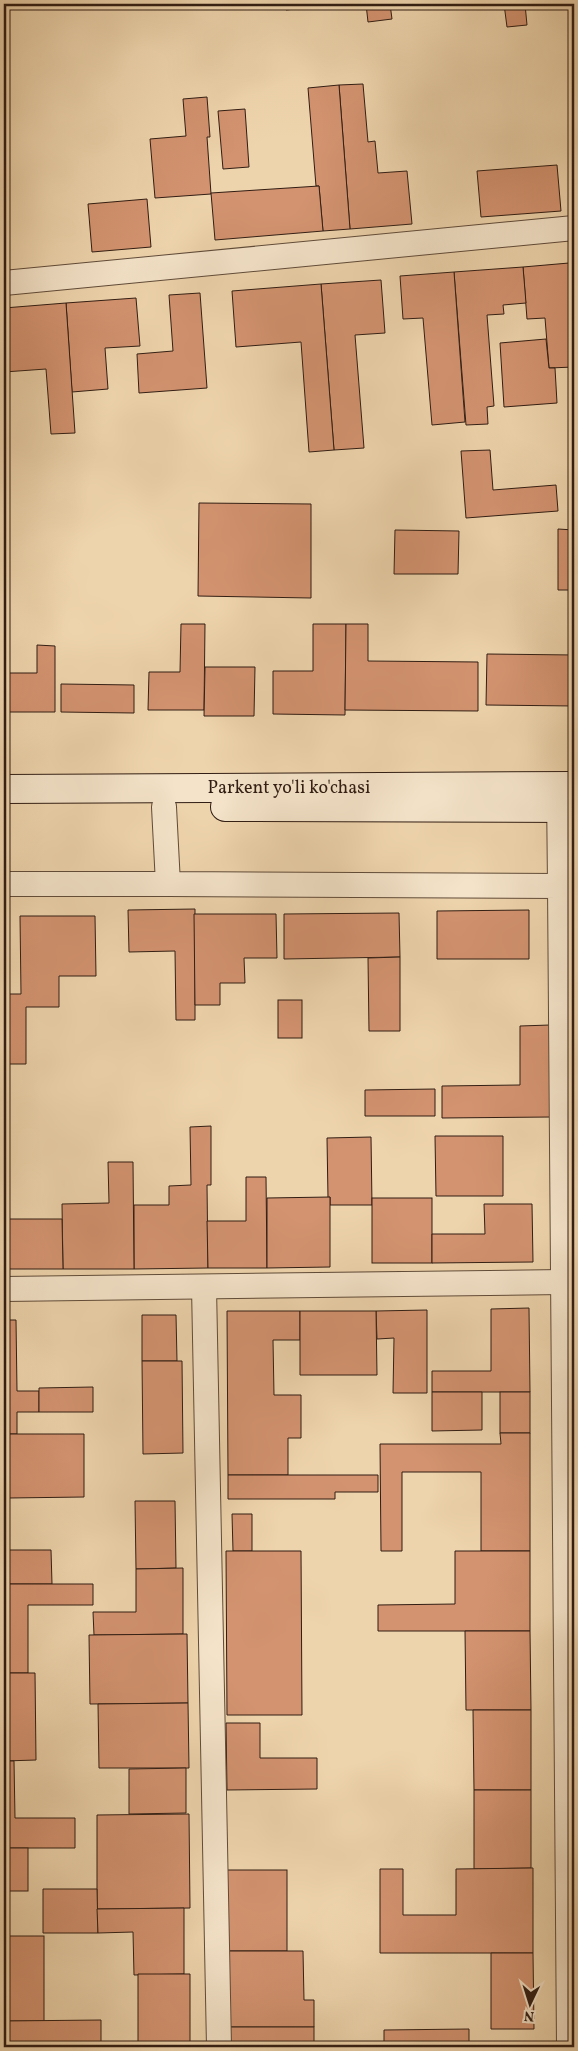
<svg xmlns="http://www.w3.org/2000/svg" width="578" height="2051" viewBox="0 0 578 2051" font-family="Vollkorn,serif">
<style>
.building{fill:#d39370;stroke:#311d13}
.lines{fill:none;stroke-linecap:round;stroke-linejoin:round}
.street-casing{stroke:#604b39;stroke-width:26}
.secondary-casing{stroke:#311d13;stroke-width:30}
.street{stroke:#f4e3c9;stroke-width:24}
.secondary{stroke:#f4e3c9;stroke-width:28}
.labels{text-anchor:middle;dominant-baseline:central;stroke-width:4;stroke-linejoin:round;paint-order:stroke}
.street-label{font-size:18px;fill:#311d13;stroke:#f4e3c9}
</style>
<rect width="100%" height="100%" fill="#eed4ac"/>
<filter id="stains"><feTurbulence type="fractalNoise" baseFrequency=".004" numOctaves="4"/><feColorMatrix values="0 0 0 0 .2 0 0 0 0 .09 0 0 0 0 .02 0 0 0 .5 -.17"/></filter>
<radialGradient id="worn" r=".72"><stop offset=".6" stop-color="#630" stop-opacity="0"/><stop offset="1" stop-color="#630" stop-opacity=".3"/></radialGradient>
<g class="building">
<polygon points="285,4 343,4 286,10"/>
<polygon points="366,4 390,4 392,19 368,22"/>
<polygon points="504,4 525,4 527,25 507,27"/>
<polygon points="363,84 368,142 375,141 378,173 407,171 412,224 350,229 339,85"/>
<polygon points="339,85 350,229 323,231 319,186 316,186 308,88"/>
<polygon points="207,97 210,137 207,137 211,194 155,198 150,139 186,136 183,99"/>
<polygon points="245,109 249,167 223,169 218,111"/>
<polygon points="557,165 561,211 481,217 477,171"/>
<polygon points="319,186 323,231 215,240 211,193"/>
<polygon points="147,199 151,247 92,252 88,204"/>
<polygon points="569,263 574,263 574,318 573,318"/>
<polygon points="569,263 574,339 574,367 549,368 545,318 527,319 523,267"/>
<polygon points="523,267 526,303 503,305 504,314 487,315 494,406 487,407 488,424 466,425 454,272"/>
<polygon points="454,272 465,422 432,425 423,318 403,319 400,276"/>
<polygon points="381,280 385,333 355,335 364,448 334,450 321,284"/>
<polygon points="321,284 334,450 309,452 301,342 236,347 232,291"/>
<polygon points="200,293 207,388 139,393 137,354 173,351 169,295"/>
<polygon points="136,298 140,346 105,348 108,389 72,392 66,303"/>
<polygon points="66,303 75,433 51,434 46,369 4,372 4,308"/>
<polygon points="546,339 549,368 555,368 557,403 504,407 500,343"/>
<polygon points="490,450 493,490 556,485 558,511 466,518 461,451"/>
<polygon points="199,503 311,504 311,598 198,596"/>
<polygon points="558,529 574,530 574,590 558,590"/>
<polygon points="395,530 459,531 458,574 394,574"/>
<polygon points="181,624 205,624 204,710 148,710 149,672 180,672"/>
<polygon points="313,624 346,624 345,715 273,714 273,671 313,671"/>
<polygon points="346,624 368,624 368,661 478,662 478,711 345,710"/>
<polygon points="37,645 55,646 55,712 4,712 4,673 37,673"/>
<polygon points="487,654 574,655 574,706 486,705"/>
<polygon points="205,667 255,667 254,716 204,716"/>
<polygon points="61,684 134,685 134,713 61,712"/>
<polygon points="195,909 195,1020 176,1020 175,951 129,952 128,910"/>
<polygon points="529,910 529,959 437,959 437,911"/>
<polygon points="399,913 400,957 284,959 284,914"/>
<polygon points="194,914 276,914 277,958 244,958 245,983 220,983 220,1005 195,1005"/>
<polygon points="20,916 95,916 96,976 59,976 59,1007 26,1007 26,1064 7,1064 6,994 21,994"/>
<rect x="4" y="917" width="2" height="45"/>
<polygon points="400,957 400,1031 369,1031 368,958"/>
<rect x="278" y="1000" width="24" height="38"/>
<polygon points="550,1025 551,1117 442,1118 442,1086 520,1085 520,1026"/>
<polygon points="435,1089 435,1116 365,1116 365,1090"/>
<polygon points="211,1126 211,1185 207,1185 208,1268 134,1269 134,1205 169,1205 169,1186 191,1185 190,1127"/>
<polygon points="435,1136 503,1136 503,1196 436,1196"/>
<polygon points="371,1137 372,1205 330,1205 330,1197 328,1198 327,1138"/>
<polygon points="108,1162 133,1162 134,1269 63,1269 62,1204 109,1203"/>
<polygon points="246,1177 266,1177 267,1268 208,1268 207,1221 246,1221"/>
<polygon points="330,1197 330,1267 267,1268 267,1198"/>
<rect x="372" y="1198" width="60" height="65"/>
<polygon points="484,1204 532,1204 533,1262 432,1263 432,1234 485,1234"/>
<polygon points="4,1219 62,1219 63,1269 4,1269"/>
<polygon points="529,1308 530,1392 432,1392 432,1371 491,1371 491,1309"/>
<polygon points="427,1310 427,1393 393,1393 394,1338 377,1339 376,1311"/>
<polygon points="227,1311 300,1311 300,1340 273,1340 274,1395 301,1395 301,1438 288,1438 288,1475 228,1475"/>
<polygon points="300,1311 376,1311 377,1375 300,1375"/>
<polygon points="142,1315 176,1315 177,1361 142,1361"/>
<polygon points="4,1320 16,1320 17,1391 39,1391 39,1412 17,1412 17,1434 4,1434"/>
<polygon points="142,1361 182,1361 183,1453 143,1454"/>
<polygon points="93,1387 93,1412 39,1412 39,1388"/>
<polygon points="432,1392 482,1392 482,1430 432,1431"/>
<rect x="500" y="1392" width="30" height="41"/>
<polygon points="500,1433 530,1433 530,1551 481,1551 481,1472 402,1472 402,1551 381,1551 380,1444 501,1444"/>
<polygon points="9,1434 84,1434 84,1497 9,1498"/>
<polygon points="228,1475 378,1475 378,1492 335,1492 335,1499 228,1499"/>
<polygon points="135,1501 175,1501 176,1568 136,1569"/>
<polygon points="232,1514 252,1514 252,1551 233,1551"/>
<polygon points="4,1550 51,1550 52,1584 4,1584"/>
<polygon points="226,1551 301,1551 302,1715 227,1715"/>
<polygon points="455,1551 530,1551 530,1631 378,1631 378,1605 455,1604"/>
<polygon points="183,1568 183,1634 94,1635 93,1612 136,1612 136,1569"/>
<polygon points="4,1584 93,1584 93,1605 28,1605 28,1673 4,1673"/>
<polygon points="465,1631 530,1631 531,1710 466,1710"/>
<polygon points="187,1634 188,1703 90,1704 89,1635"/>
<polygon points="4,1673 35,1673 36,1760 4,1761"/>
<polygon points="188,1703 189,1768 99,1768 98,1704"/>
<polygon points="473,1710 531,1710 531,1790 474,1790"/>
<polygon points="226,1723 260,1723 260,1758 317,1758 317,1789 227,1790"/>
<polygon points="4,1761 14,1761 15,1818 75,1818 75,1848 4,1848"/>
<polygon points="186,1768 186,1813 129,1814 129,1769"/>
<polygon points="474,1790 531,1790 531,1868 474,1869"/>
<polygon points="189,1814 190,1908 97,1909 97,1815"/>
<rect x="4" y="1848" width="24" height="43"/>
<polygon points="533,1868 533,1953 380,1953 380,1869 403,1869 403,1915 456,1915 456,1869"/>
<rect x="227" y="1870" width="60" height="81"/>
<polygon points="43,1889 97,1889 98,1933 43,1933"/>
<polygon points="184,1908 184,1974 134,1975 133,1932 98,1933 97,1909"/>
<rect x="4" y="1936" width="40" height="85"/>
<polygon points="227,1951 303,1951 304,2000 314,2000 314,2027 228,2027"/>
<polygon points="491,1953 533,1953 534,2029 491,2029"/>
<polygon points="138,1974 190,1974 190,2043 138,2044"/>
<polygon points="101,2020 101,2045 4,2047 4,2021"/>
<rect x="228" y="2027" width="86" height="20"/>
<polygon points="469,2029 469,2047 384,2047 384,2030"/>
</g>
<g class="lines">
<defs>
<g id="street">
<polyline points="4,283 574,228"/>
<polyline points="559,790 560,886"/>
<polyline points="164,807 168,884 560,886 569,2047"/>
<polyline points="4,884 168,884"/>
<polyline points="204,1287 219,2047"/>
<polyline points="4,1289 563,1282"/>
</g>
<g id="secondary">
<polyline points="4,789 574,786"/>
<polyline points="225,807 574,808"/>
</g>
</defs>
<use href="#street" class="street-casing"/>
<use href="#secondary" class="secondary-casing"/>
<use href="#street" class="street"/>
<use href="#secondary" class="secondary"/>
</g>
<g class="labels">
<g class="street-label">
<text x="289" y="788">Parkent yo'li ko'chasi</text>
</g>
</g>
<rect width="578" height="2051" fill="none" stroke="#eed4ac" stroke-width="20"/>
<rect x="5" y="5" width="568" height="2041" fill="none" stroke="#311d13" stroke-width="2.5"/>
<rect x="10" y="10" width="558" height="2031" fill="none" stroke="#311d13"/>
<g transform="translate(530 2004) rotate(184)" stroke="#f4e3c9" stroke-width="4" paint-order="stroke">
<path d="M0-4L9 19L0 12L-9 19Z" fill="#311d13"/>
<text y="-8" font-size="14" font-weight="bold" text-anchor="middle" fill="#311d13">N</text>
</g>
<rect width="100%" height="100%" filter="url(#stains)"/>
<rect width="100%" height="100%" fill="url(#worn)"/>
</svg>
